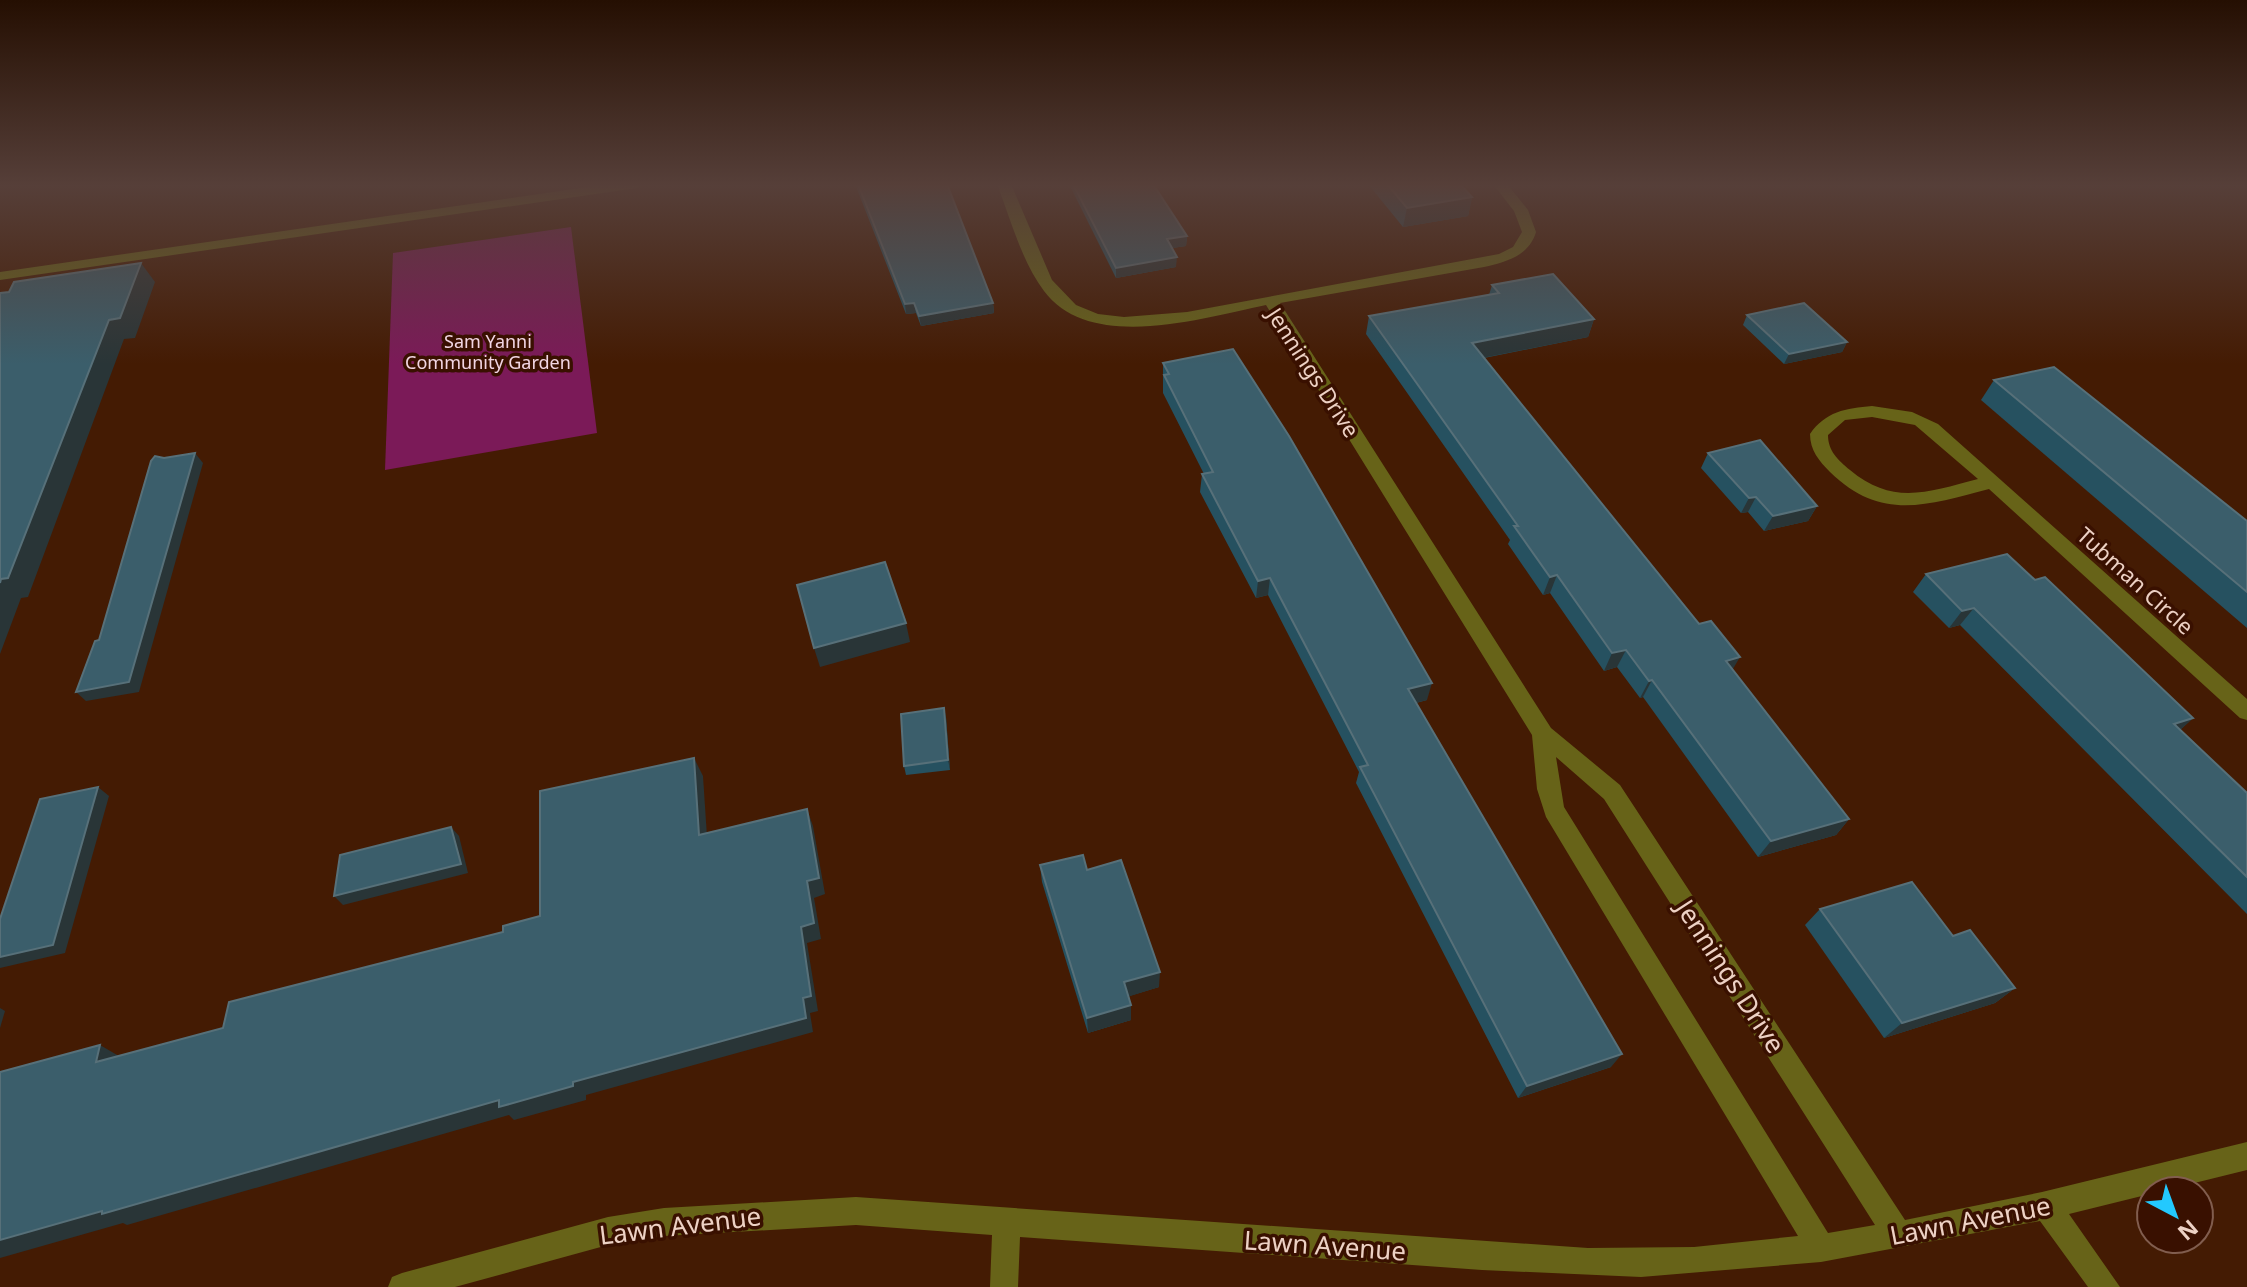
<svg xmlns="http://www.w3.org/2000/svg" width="2247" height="1287" viewBox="0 0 2247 1287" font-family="'Noto Sans',sans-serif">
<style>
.green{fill:#7b1a58}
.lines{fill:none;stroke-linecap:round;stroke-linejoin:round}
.street{fill:#676318;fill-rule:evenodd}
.wall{fill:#265160}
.shaded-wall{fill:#293537}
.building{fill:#3b5e6b;stroke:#577079;stroke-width:2}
.labels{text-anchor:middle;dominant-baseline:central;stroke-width:7;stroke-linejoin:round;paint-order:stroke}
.far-park-label{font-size:18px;fill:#f2d6e3;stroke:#391000}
.street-label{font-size:22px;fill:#edd1c4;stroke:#391000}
.near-street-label{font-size:26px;fill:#edd1c4;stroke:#391000}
</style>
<rect width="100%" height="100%" fill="#441b03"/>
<polygon class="green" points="571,227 597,433 385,470 393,253"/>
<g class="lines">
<g class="street">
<polygon points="608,184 644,184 637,188 0,280 0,272"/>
<path d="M997 184H1011L1052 280 1076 305 1098 314 1124 317 1187 312 1499 254 1513 247 1522 232 1514 211 1493 184H1507L1528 210 1536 232C1529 256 1506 262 1484 267L1280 303 1551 728 1620 785 1905 1220 2042 1192 2247 1142V1170L2069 1214 2120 1287H2088L2040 1221 1821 1262 1641 1277 1482 1270 1020 1237 1018 1287H990L992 1235 856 1225 664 1236 608 1245 455 1287H388L392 1277 402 1273 608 1217 664 1208 856 1197 1588 1248 1694 1247 1798 1236 1546 817 1537 789 1532 735 1266 305C1203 318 1090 353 1044 291 1021 260 1011 220 997 184ZM1556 757 1604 799 1875 1225 1828 1233 1564 807Z"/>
<path d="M1872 406 1912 412 1938 424 2247 699V720L2240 718 1989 489C1927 505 1881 522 1830 472 1819 461 1810 450 1810 434 1825 412 1846 408 1872 406ZM1872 417 1915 425 1978 479C1928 492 1893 506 1850 470 1838 460 1828 451 1828 435L1845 420Z"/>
</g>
</g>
<g class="wall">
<polygon points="855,184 947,184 993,303 994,313 921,326 916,313 906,314"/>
<polygon points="1069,184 1153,184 1187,236 1186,246 1172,248 1176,267 1116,278"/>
<polygon points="1368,184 1460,184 1472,197 1468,216 1403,227"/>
<polygon points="1492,285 1594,319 1588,337 1484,358 1733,670 1849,819 1836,835 1758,857 1643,697 1640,698 1617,667 1604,671 1550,593 1543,595 1508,544 1510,540 1366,334 1369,316 1489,295"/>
<polygon points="1747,315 1847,342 1842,352 1784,364 1743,325"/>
<polygon points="1163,363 1427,700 1416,703 1611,1067 1518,1098 1356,783 1359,772 1268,595 1256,598 1200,492 1202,474 1204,474 1163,393"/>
<polygon points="1994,380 2247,521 2247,628 1981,400"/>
<polygon points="1708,453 1817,506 1808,521 1764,531 1748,512 1741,513 1701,468"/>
<polygon points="1926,574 2035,580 2193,718 2180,730 2247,793 2247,914 1960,625 1949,628 1913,592"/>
<polygon points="946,717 950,770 906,775 904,766"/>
<polygon points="1040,865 1087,870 1159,987 1129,996 1131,1005 1131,1020 1088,1033 1042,882"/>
<polygon points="1820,909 1953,936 2015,988 1995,1003 1884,1038 1805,925"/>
</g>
<g class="shaded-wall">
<polygon points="1472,197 1468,216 1403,227 1407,208"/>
<polygon points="1187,236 1186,246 1166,249 1167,239"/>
<polygon points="1177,257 1176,267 1116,278 1116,268"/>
<polygon points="141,263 155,282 135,338 124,339 28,597 21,598 0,654 0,583 109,320"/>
<polygon points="914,303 916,313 906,314 905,304"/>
<polygon points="993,303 994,313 921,326 919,316"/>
<polygon points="1594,319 1588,337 1467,361 1472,343"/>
<polygon points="1847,342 1842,352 1784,364 1789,354"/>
<polygon points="195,453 203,463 139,692 86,701 76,692"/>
<polygon points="1756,497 1748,512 1741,513 1749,498"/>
<polygon points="1817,506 1808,521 1764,531 1773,516"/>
<polygon points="1557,575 1550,593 1543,595 1550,577"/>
<polygon points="1270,578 1268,595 1256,598 1258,581"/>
<polygon points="1974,608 1960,625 1949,628 1962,611"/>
<polygon points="906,623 910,642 820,667 814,648"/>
<polygon points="1626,650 1617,667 1604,671 1612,653"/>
<polygon points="1740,657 1730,674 1726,661"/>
<polygon points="1652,680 1643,697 1640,698 1649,681"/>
<polygon points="1432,683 1427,700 1403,706 1408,689"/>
<polygon points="944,708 946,717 950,770 948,760"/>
<polygon points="2193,718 2175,735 2174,724"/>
<polygon points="694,758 703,776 708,852 699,835"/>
<polygon points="98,787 109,796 65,953 0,968 0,957"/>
<polygon points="807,809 813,826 825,894 814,898 821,939 807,943 818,1011 810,1013 813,1032 586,1095 586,1100 514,1120 509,1115 127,1225 123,1223 0,1258 0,1240 499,1100 573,1082 803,998 801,927 807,881"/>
<polygon points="1849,819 1836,835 1758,857 1771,841"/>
<polygon points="451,827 459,836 468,873 343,905 334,896"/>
<polygon points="1160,972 1159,987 1124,998 1124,982"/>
<polygon points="2015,988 1995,1003 1884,1038 1902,1023"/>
<polygon points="1131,1005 1131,1020 1088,1033 1087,1018"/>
<polygon points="0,1008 5,1011 0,1028"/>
<polygon points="100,1045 124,1059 96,1062"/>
<polygon points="1622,1054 1611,1067 1518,1098 1527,1086"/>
</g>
<g class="building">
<polygon points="858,184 947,184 993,303 919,316 914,303 905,304"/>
<polygon points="1073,184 1153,184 1187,236 1167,239 1177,257 1116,268"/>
<polygon points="1387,184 1460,184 1472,197 1407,208"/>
<polygon points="141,263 120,318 109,320 8,578 1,579 0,583 0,293 9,292 14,282"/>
<polygon points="1553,274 1594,319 1472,343 1699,624 1711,621 1740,657 1726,661 1849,819 1771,841 1652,680 1649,681 1626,650 1612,653 1557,575 1550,577 1514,526 1518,526 1369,316 1499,293 1492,285"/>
<polygon points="1804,303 1847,342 1789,354 1747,315"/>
<polygon points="1233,349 1289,436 1432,683 1408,689 1622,1054 1527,1086 1360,767 1368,765 1270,578 1258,581 1202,474 1213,472 1164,375 1169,374 1163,363"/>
<polygon points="2054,367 2247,521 2247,592 1994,380"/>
<polygon points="1760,440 1817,506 1773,516 1756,497 1749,498 1708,453"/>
<polygon points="195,453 129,682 76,692 95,641 99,640 151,461 155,456 164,458"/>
<polygon points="2007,554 2035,580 2045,577 2193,718 2174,724 2247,793 2247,877 1974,608 1962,611 1926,574"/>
<polygon points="885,562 906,623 814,648 797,585"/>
<polygon points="944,708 948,760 904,766 901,714"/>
<polygon points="694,758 699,835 807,809 819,878 807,881 814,923 801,927 811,996 803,998 806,1018 573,1082 573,1086 499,1107 499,1100 102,1214 102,1211 0,1240 0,1072 100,1045 96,1062 223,1028 229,1002 503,932 503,926 540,916 540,791"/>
<polygon points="98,787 53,945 0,957 0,919 40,799"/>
<polygon points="451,827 461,864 334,896 340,855"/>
<polygon points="1083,855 1087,870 1121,860 1160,972 1124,982 1131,1005 1087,1018 1040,865"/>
<polygon points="1912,882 1953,936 1970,930 2015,988 1902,1023 1820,909"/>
</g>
<linearGradient id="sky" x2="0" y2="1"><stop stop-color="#250f02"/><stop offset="0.51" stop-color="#563f39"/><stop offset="1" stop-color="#563f39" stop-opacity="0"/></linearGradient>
<rect width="2247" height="364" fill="url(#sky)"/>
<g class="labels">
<g class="far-park-label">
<text x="488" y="341">Sam Yanni<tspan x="488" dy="21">Community Garden</tspan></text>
</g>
<g class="street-label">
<text transform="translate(1314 372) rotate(57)">Jennings Drive</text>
<text transform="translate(2136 580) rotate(42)">Tubman Circle</text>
</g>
<g class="near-street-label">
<text transform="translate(1731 976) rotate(57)">Jennings Drive</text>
<text transform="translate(1970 1220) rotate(-11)">Lawn Avenue</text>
<text transform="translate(680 1225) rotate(-7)">Lawn Avenue</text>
<text transform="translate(1325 1245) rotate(4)">Lawn Avenue</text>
</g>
</g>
<g transform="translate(2175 1215) rotate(139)"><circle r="38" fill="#391000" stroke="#815d4e" stroke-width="2"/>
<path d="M0-6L14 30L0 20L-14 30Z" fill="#23c9fe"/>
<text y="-12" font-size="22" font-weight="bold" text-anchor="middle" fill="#edd1c4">N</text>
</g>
</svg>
